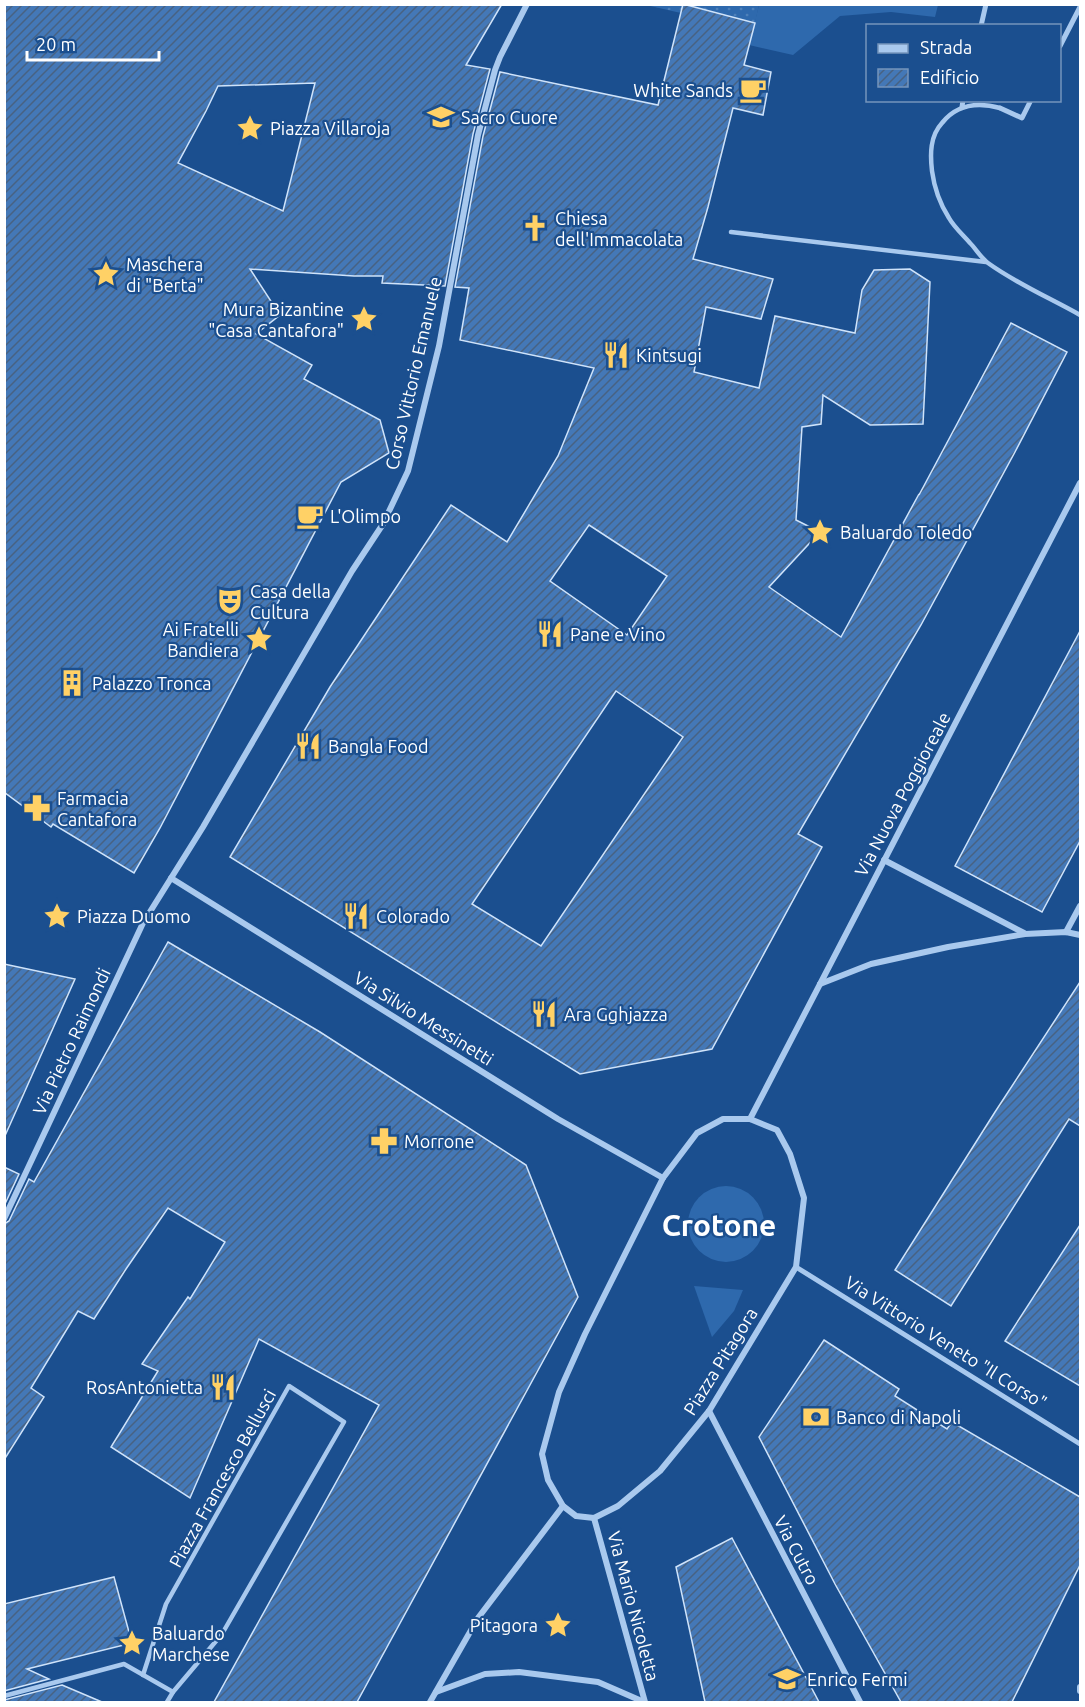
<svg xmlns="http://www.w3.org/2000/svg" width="1085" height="1707" viewBox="0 0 1085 1707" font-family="Ubuntu,sans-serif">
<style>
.grass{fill:#2e69ad}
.park{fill:url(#park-dots)}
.building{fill:url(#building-hatch);stroke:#cfe3fa;stroke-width:1.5;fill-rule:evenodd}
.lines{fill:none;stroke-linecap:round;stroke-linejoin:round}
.service{stroke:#a9c9ee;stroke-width:4.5}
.pedestrian{stroke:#a9c9ee;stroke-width:5}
.minor{stroke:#a9c9ee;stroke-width:6}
.labels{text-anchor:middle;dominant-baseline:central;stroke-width:4.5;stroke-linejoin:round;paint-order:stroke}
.poi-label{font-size:18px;fill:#fff;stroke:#1b4f8f;text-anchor:start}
.street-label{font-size:18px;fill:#fff;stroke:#1b4f8f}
.town-label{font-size:30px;font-weight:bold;fill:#fff;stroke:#1b4f8f}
</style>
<defs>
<pattern id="park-dots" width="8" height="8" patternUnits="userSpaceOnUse" patternTransform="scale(1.5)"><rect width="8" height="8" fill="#2e69ad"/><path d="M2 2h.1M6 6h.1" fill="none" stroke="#4d80b9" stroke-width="1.8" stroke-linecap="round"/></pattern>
<pattern id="building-hatch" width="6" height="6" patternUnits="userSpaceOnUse" patternTransform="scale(1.5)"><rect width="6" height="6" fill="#4478b7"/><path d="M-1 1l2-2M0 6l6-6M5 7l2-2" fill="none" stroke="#486282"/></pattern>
</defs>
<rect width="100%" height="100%" fill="#1b4f8f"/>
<g class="grass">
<polygon points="759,5 938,5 935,17 891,12 840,16 793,55 749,45"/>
<circle cx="726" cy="1224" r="38"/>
<polygon points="694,1286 743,1290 734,1311 712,1337"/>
</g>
<g class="park">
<polygon points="646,5 683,5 681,13"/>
<polygon points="685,5 759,5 755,23"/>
</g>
<g class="building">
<path d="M4 4H502L466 65 490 69 473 134 445 286 382 283 383 276H354L250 269 280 315 256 334 312 365 304 379 380 420 389 453 341 482 160 828 134 873 53 824 51 827 4 792ZM315 83 283 211 178 163 206 111 218 86Z"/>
<path d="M683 4 755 23 744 65 771 72 763 115 733 108 708 207 693 259 773 279 761 319 706 307 694 372 759 388 775 316 855 333 862 290 874 270 910 269 930 282 923 424 870 425 823 395 821 424 802 427 796 520 820 532 769 587 841 637 919 494V495L1011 323 1067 352 1015 452 921 625 798 834 822 847 712 1049 580 1074 230 857 330 687 451 505 507 542 558 456 594 368 460 340 469 288 455 287 483 136 500 72 658 105ZM589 525 667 576 627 635 550 581ZM616 691 683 737 541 946 472 904Z"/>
<polygon points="1080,631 1080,841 1042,912 955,866"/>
<polygon points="168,942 320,1032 526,1165 578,1297 357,1702 214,1702 379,1405 259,1339 190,1498 111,1447 158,1371 142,1364 188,1297 190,1299 225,1242 168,1208 126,1269 94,1319 78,1311 31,1388 44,1397 4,1460 4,1224 9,1221 29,1179 34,1182"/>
<polygon points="4,964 75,979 4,1138"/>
<polygon points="1080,982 1080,1126 1069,1119 951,1306 895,1270 995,1112"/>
<polygon points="4,1167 19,1174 4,1206"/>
<polygon points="1080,1225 1080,1386 1005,1341"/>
<polygon points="824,1340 899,1389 895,1396 947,1429 952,1422 1080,1497 1080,1565 1012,1702 901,1702 835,1584 759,1437"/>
<polygon points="732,1538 819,1702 705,1702 676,1567"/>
<polygon points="114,1577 132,1643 27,1669 49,1679 4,1691 4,1604"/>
<polygon points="62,1685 102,1702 4,1702 4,1700"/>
</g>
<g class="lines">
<g class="service">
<path d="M1000 108C978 102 957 104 942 123 930 136 930 154 932 171 934 186 940 204 949 218 954 227 963 235 970 243 976 249 981 258 988 263 1017 284 1050 298 1080 315"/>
<polyline points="731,232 986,262"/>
<polyline points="143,1675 166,1604 289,1386 344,1422 222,1634 173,1692 167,1702"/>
<polyline points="4,1696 124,1664 173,1692"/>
</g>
<g class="pedestrian">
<polyline points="981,26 986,4"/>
<polyline points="1060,46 1080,7"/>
<polyline points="962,107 963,100"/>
<polyline points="1000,108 1022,118 1031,100"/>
<polyline points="796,1267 1080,1444"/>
</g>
<g class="minor">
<polyline points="884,860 1024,933"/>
<polyline points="171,878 558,1119 663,1178"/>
<polyline points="1066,932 1080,906"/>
<polyline points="820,984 871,964 948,947 1025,934 1066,932 1080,935"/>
<polygon points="723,1119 750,1119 777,1130 790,1154 804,1198 796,1267 709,1411 660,1471 618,1506 594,1518 576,1516 563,1506 548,1480 542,1454 559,1392 585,1334 663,1178 697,1133"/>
<polyline points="750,1119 1080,483"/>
<polyline points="4,1219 143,923 203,827 352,571 383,524 408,471 439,346 478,135 495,70 500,57 527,4"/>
<polyline points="709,1411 860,1702"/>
<polyline points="594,1518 645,1702"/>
<polyline points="1080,1687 1080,1691"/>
<polyline points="436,1692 485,1674 519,1672 598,1682 644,1702"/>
<polyline points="430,1702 478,1618 563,1506"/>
</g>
</g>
<defs>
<symbol id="cafe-bare" viewBox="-9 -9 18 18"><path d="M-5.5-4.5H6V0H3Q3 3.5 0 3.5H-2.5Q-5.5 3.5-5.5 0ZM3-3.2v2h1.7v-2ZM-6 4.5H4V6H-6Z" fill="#ffd166" stroke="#1b4f8f" stroke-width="2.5" paint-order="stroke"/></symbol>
<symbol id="school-bare" viewBox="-9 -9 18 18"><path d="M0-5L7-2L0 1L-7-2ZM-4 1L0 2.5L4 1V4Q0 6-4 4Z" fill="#ffd166" stroke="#1b4f8f" stroke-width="2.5" paint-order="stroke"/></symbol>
<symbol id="sight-bare" viewBox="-9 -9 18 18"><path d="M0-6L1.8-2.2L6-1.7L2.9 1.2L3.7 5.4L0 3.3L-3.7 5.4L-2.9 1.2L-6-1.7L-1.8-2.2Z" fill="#ffd166" stroke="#1b4f8f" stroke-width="2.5" paint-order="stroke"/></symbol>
<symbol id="church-bare" viewBox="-9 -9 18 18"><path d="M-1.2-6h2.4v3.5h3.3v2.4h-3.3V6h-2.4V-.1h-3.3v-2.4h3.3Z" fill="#ffd166" stroke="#1b4f8f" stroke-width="2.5" paint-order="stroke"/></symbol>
<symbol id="restaurant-bare" viewBox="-9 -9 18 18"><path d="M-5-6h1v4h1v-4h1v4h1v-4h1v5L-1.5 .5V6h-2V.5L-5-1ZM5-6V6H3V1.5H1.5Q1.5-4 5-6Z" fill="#ffd166" stroke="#1b4f8f" stroke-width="2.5" paint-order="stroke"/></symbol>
<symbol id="theatre-bare" viewBox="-9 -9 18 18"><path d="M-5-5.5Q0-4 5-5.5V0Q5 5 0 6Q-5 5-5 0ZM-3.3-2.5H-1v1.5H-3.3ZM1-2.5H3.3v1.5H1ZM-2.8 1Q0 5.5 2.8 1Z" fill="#ffd166" stroke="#1b4f8f" stroke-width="2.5" paint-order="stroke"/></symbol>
<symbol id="building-bare" viewBox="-9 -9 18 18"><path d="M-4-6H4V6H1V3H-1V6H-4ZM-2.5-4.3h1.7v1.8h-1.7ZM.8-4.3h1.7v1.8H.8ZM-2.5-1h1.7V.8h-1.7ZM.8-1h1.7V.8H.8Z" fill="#ffd166" stroke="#1b4f8f" stroke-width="2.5" paint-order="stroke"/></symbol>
<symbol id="pharmacy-bare" viewBox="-9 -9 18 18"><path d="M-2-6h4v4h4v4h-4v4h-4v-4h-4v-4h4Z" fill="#ffd166" stroke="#1b4f8f" stroke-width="2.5" paint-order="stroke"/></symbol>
<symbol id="bank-bare" viewBox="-9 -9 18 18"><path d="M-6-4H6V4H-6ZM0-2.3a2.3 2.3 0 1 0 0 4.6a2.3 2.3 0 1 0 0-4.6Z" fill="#ffd166" stroke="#1b4f8f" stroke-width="2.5" paint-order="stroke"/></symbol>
</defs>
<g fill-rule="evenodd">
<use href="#cafe-bare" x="734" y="71" width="38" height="38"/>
<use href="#school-bare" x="422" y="98" width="38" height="38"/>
<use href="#sight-bare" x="231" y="109" width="38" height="38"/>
<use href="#church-bare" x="516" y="209" width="38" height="38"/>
<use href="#sight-bare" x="87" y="255" width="38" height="38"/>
<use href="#sight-bare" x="345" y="300" width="38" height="38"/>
<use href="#restaurant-bare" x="597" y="336" width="38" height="38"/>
<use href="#cafe-bare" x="291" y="497" width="38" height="38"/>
<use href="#sight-bare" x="801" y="513" width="38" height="38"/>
<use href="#theatre-bare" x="211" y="582" width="38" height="38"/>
<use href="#restaurant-bare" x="531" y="615" width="38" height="38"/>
<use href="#sight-bare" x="240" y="620" width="38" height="38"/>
<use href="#building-bare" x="53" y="664" width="38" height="38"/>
<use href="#restaurant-bare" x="289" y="727" width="38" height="38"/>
<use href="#pharmacy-bare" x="18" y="789" width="38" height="38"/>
<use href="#sight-bare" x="38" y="897" width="38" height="38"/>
<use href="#restaurant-bare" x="337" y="897" width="38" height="38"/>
<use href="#restaurant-bare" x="525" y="995" width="38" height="38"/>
<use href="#pharmacy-bare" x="365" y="1122" width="38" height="38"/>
<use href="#restaurant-bare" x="204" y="1368" width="38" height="38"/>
<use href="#bank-bare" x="797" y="1398" width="38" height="38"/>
<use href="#sight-bare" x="539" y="1606" width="38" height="38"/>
<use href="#sight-bare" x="113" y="1624" width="38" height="38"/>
<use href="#school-bare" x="768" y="1660" width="38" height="38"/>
</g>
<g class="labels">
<g class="poi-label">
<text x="733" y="90" text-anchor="end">White Sands</text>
<text x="461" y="117">Sacro Cuore</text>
<text x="270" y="128">Piazza Villaroja</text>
<text x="555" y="218">Chiesa<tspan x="555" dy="21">dell'Immacolata</tspan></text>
<text x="126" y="264">Maschera<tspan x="126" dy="21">di "Berta"</tspan></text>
<text x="344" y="309" text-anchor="end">Mura Bizantine<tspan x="344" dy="21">"Casa Cantafora"</tspan></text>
<text x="636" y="355">Kintsugi</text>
<text x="330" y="516">L'Olimpo</text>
<text x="840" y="532">Baluardo Toledo</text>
<text x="250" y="591">Casa della<tspan x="250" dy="21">Cultura</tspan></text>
<text x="239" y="629" text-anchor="end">Ai Fratelli<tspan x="239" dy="21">Bandiera</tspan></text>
<text x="570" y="634">Pane e Vino</text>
<text x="92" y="683">Palazzo Tronca</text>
<text x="328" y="746">Bangla Food</text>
<text x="57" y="798">Farmacia<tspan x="57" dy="21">Cantafora</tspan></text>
<text x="77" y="916">Piazza Duomo</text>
<text x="376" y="916">Colorado</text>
<text x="564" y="1014">Ara Gghjazza</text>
<text x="404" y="1141">Morrone</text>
<text x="203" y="1387" text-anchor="end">RosAntonietta</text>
<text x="836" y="1417">Banco di Napoli</text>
<text x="538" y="1625" text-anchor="end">Pitagora</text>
<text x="152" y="1633">Baluardo<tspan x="152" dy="21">Marchese</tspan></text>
<text x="807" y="1679">Enrico Fermi</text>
</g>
<g class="street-label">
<text transform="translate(413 373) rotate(-77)">Corso Vittorio Emanuele</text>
<text transform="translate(902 794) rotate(-62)">Via Nuova Poggioreale</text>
<text transform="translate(424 1018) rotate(32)">Via Silvio Messinetti</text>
<text transform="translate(71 1041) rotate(-65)">Via Pietro Raimondi</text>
<text transform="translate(946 1342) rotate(32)">Via Vittorio Veneto "Il Corso"</text>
<text transform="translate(720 1361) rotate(-58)">Piazza Pitagora</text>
<text transform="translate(222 1478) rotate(-61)">Piazza Francesco Bellusci</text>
<text transform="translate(797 1550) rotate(62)">Via Cutro</text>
<text transform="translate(634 1606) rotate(75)">Via Mario Nicoletta</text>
</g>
<g class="town-label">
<text x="719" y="1225">Crotone</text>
</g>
</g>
<rect width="1085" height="1707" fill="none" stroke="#ffffff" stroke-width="12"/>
<rect x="866" y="24" width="195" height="78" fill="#1b4f8f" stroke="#7695bc" stroke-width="1.5"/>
<rect x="878" y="44" width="30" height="9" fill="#a9c9ee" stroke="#7695bc" stroke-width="1.5"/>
<text x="920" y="54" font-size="18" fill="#ffffff">Strada</text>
<rect x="878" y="69" width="30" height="18" fill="url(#building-hatch)" stroke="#7695bc" stroke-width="1.5"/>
<text x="920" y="84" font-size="18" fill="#ffffff">Edificio</text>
<path d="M27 51v9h132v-9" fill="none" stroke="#ffffff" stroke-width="3"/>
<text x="36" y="51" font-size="18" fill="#ffffff" stroke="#1b4f8f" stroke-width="4.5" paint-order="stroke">20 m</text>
</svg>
